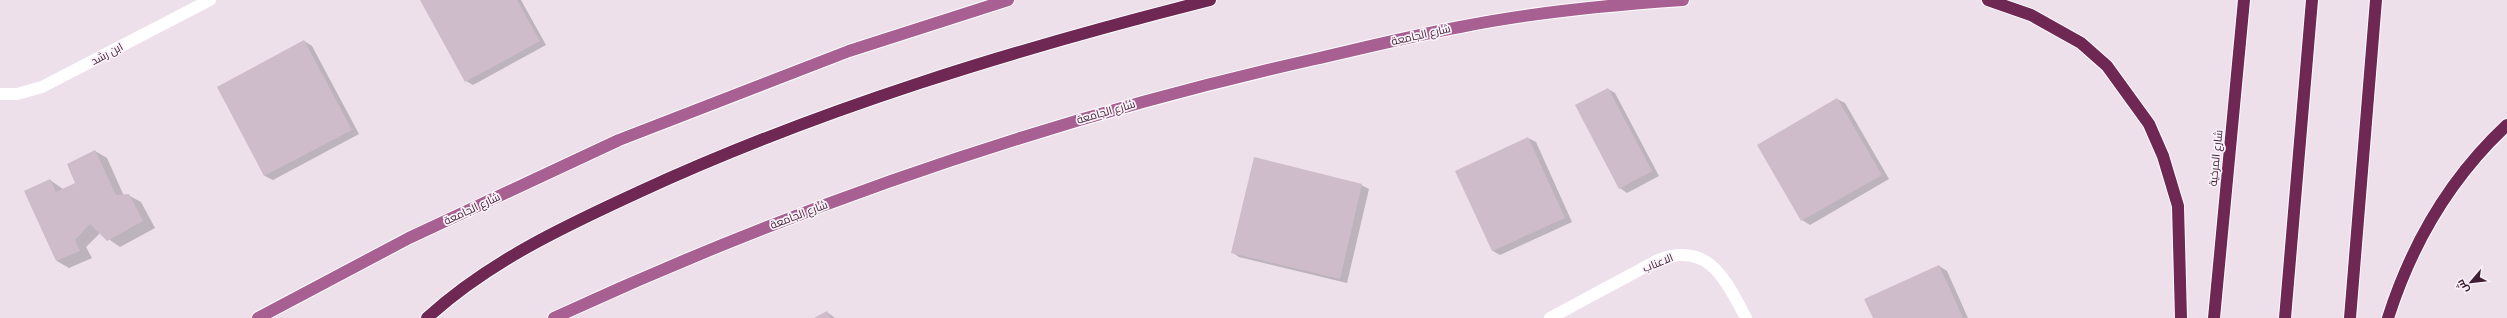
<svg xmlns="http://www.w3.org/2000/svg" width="2507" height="318" viewBox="0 0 2507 318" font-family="'Varela Round',Cairo,sans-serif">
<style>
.shadow{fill:#0003}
.building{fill:#cebccb}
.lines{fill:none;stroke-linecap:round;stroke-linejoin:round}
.primary-casing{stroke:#fff;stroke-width:14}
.highway-casing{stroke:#fff;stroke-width:14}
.street{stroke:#fff;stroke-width:12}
.primary{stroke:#a85f91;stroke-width:12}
.highway{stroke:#6f2754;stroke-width:12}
.labels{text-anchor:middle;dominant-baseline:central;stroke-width:3.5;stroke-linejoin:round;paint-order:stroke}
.street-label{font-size:11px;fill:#3f1e35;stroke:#f9f1f8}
</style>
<rect width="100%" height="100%" fill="#ede0eb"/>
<g class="shadow">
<polygon points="421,0 521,0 546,45 473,85 466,81"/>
<polygon points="304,41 312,46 359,134 273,180 265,176 218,87"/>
<polygon points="1608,89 1615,93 1659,176 1627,193 1620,188"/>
<polygon points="1837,99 1845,103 1889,179 1810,225 1802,220"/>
<polygon points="1528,138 1536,142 1572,222 1500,255 1493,251 1456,172"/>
<polygon points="95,151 107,158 124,196 128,195 141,202 155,228 120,247 100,233 86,247 92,258 69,268 57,261 25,192 50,180 63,189 77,183"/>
<polygon points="1361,185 1369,189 1347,283 1239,257 1232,252"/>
<polygon points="1939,266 1947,271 1968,318 1874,318"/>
<polygon points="827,312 835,318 816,318"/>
</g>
<g class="building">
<polygon points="420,0 517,0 540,41 465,82"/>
<polygon points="304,40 352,130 264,176 217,87"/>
<polygon points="1608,88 1652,171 1619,189 1575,105"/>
<polygon points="1837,98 1882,175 1801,221 1757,145"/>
<polygon points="1528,137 1565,218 1492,251 1455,171"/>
<polygon points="95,150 116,195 129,194 143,221 107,241 90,224 75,240 80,251 56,261 24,191 50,179 56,192 75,183 67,164"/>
<polygon points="1254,157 1362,184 1340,279 1231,253"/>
<polygon points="1939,265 1963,318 1873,318 1864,299"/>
<polygon points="827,311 831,318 814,318"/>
</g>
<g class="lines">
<defs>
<g id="primary">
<polyline points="258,318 409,238 619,140 849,51 1008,0"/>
<path d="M554 318C798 205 1053 118 1315 59 1363 48 1411 36 1460 27 1533 12 1609 5 1683 0"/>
</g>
<g id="highway">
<polyline points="1988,0 2031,15 2081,43 2107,66 2149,124 2163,156 2178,206 2181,318"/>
<path d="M427 318C488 262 565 226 639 192 821 108 1016 49 1210 0"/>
<polyline points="2214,318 2244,0"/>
<polyline points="2285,318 2312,0"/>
<polyline points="2350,318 2376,0"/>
<path d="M2388 318C2412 243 2449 179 2507 125"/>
</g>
</defs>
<use href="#primary" class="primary-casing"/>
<use href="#highway" class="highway-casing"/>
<g class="street">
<polyline points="0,94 17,94 42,87 210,0"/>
<path d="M1550 318 1658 260C1709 241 1725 279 1746 318"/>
</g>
<use href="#primary" class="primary"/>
<use href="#highway" class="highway"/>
</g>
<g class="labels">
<g class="street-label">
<text transform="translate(1421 35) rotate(-13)">شارع الجامعة</text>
<text transform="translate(107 54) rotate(-28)">ابن رشد</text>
<text transform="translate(1106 112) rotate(-16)">شارع الجامعة</text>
<text transform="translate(2216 158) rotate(-84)">شارع المرخية</text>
<text transform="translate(472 209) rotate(-25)">شارع الجامعة</text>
<text transform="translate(799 215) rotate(-21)">شارع الجامعة</text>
<text transform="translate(1658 263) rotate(-22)">الاعناب</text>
</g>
</g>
<g transform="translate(2471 282) rotate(242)" stroke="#f9f1f8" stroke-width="3" paint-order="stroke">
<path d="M0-3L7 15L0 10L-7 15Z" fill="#3f1e35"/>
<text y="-6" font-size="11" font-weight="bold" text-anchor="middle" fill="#3f1e35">ش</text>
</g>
</svg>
